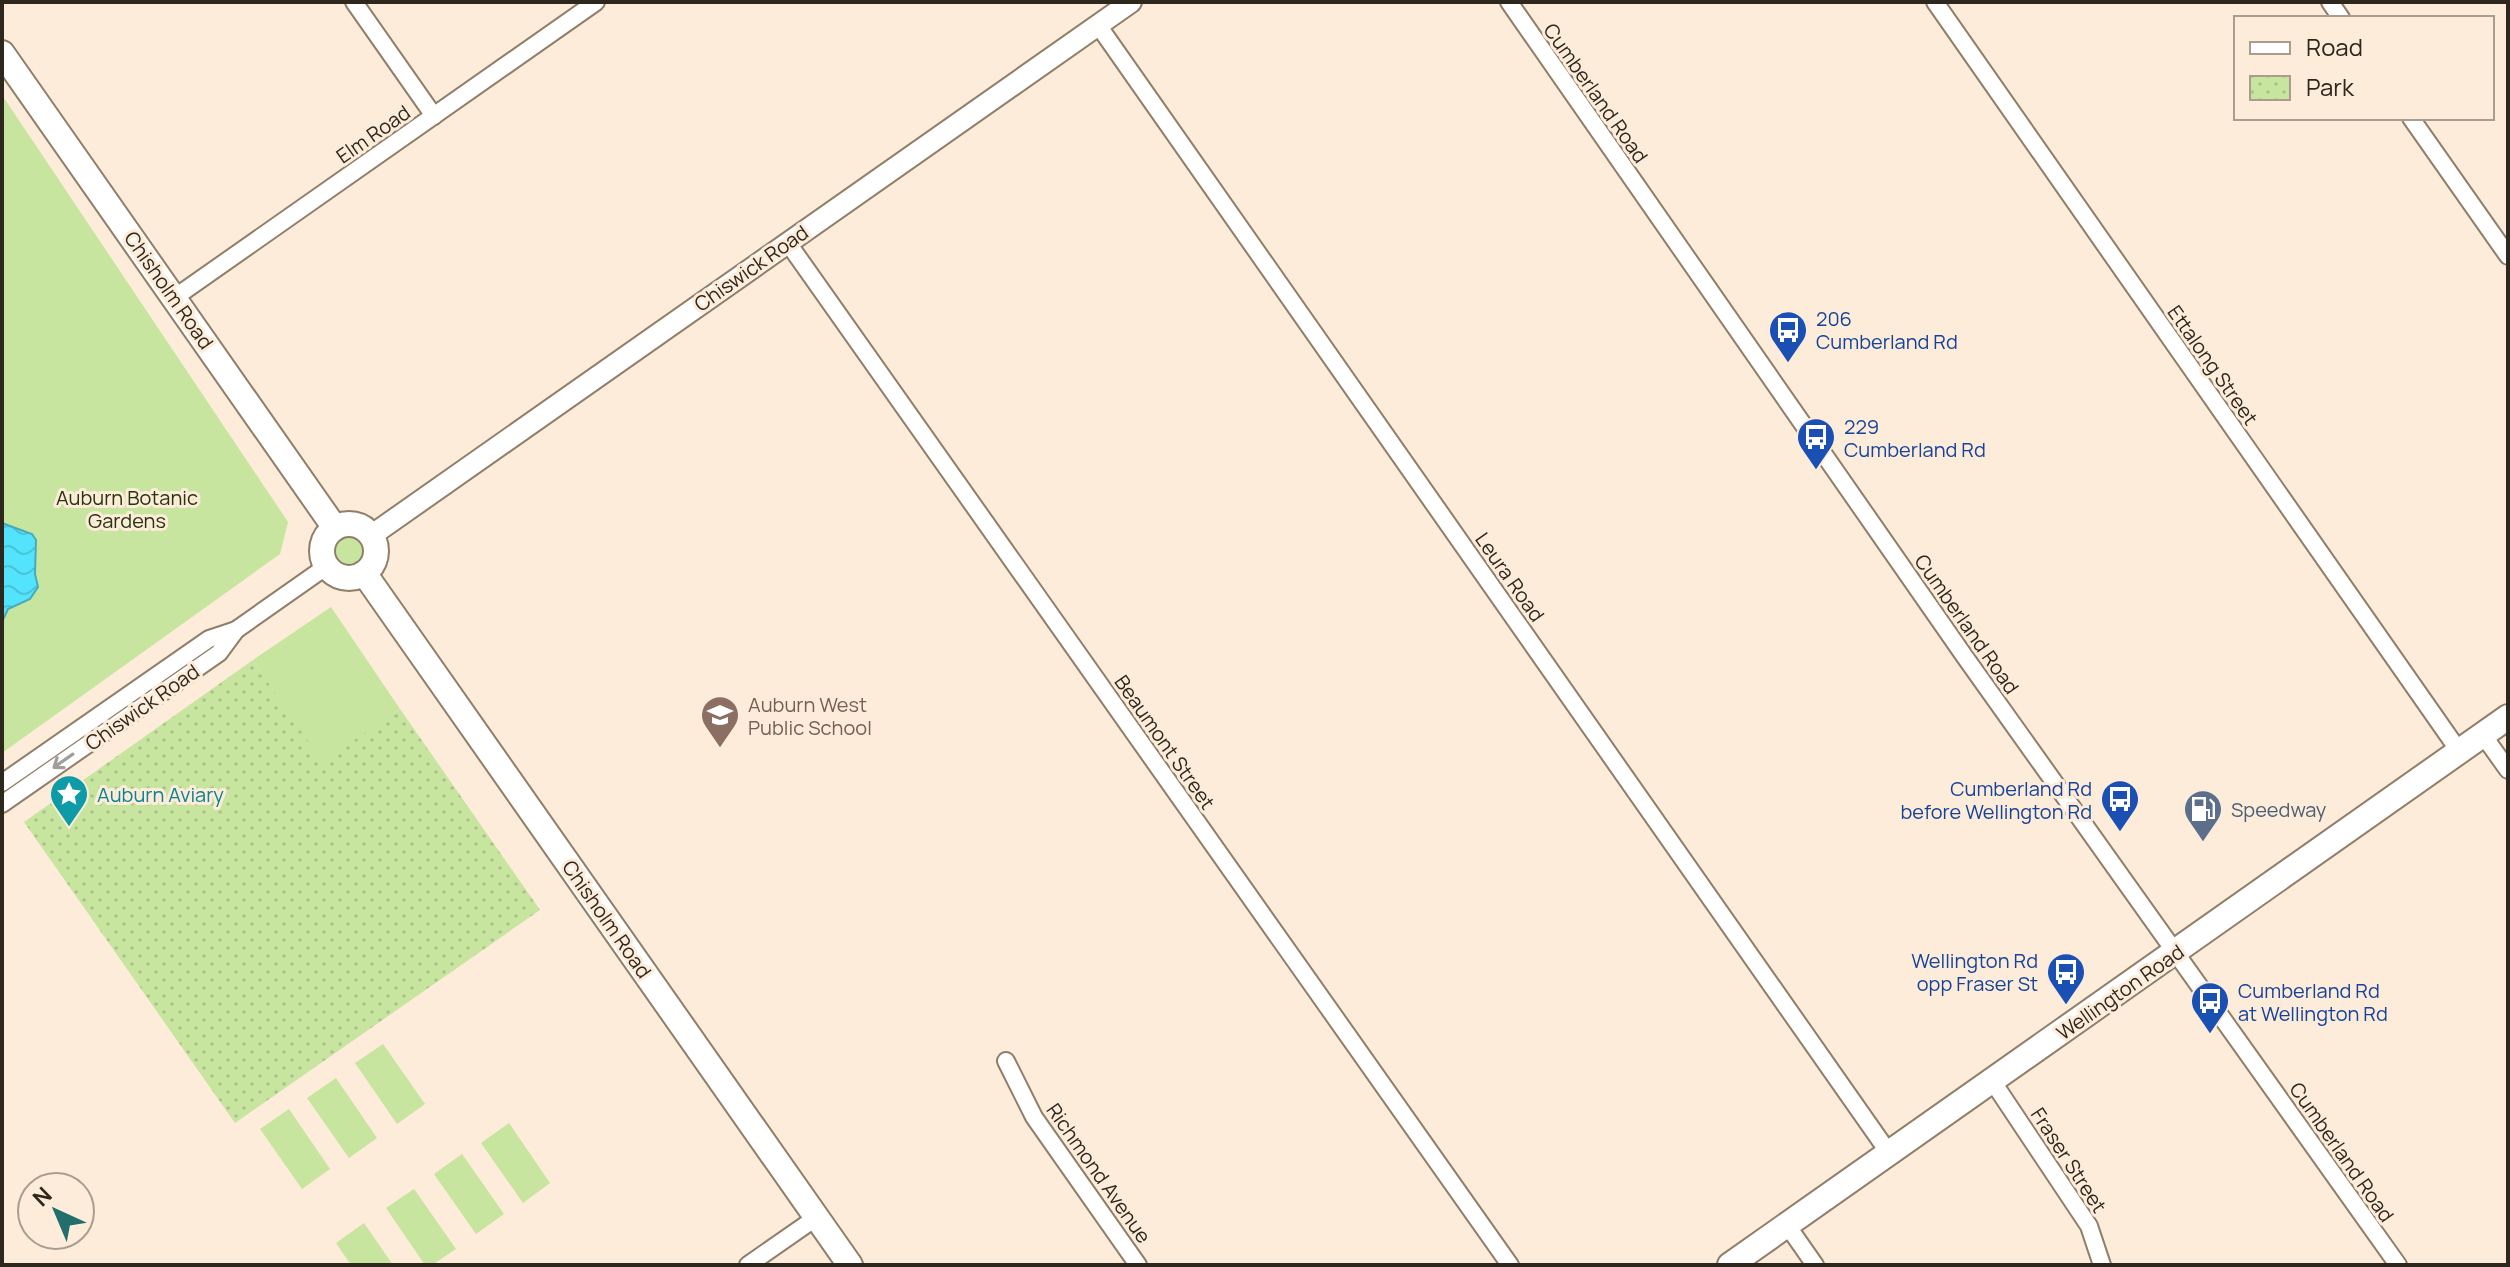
<svg xmlns="http://www.w3.org/2000/svg" width="2510" height="1267" viewBox="0 0 2510 1267" font-family="Manrope,sans-serif">
<style>
.green{fill:#c7e59f}
.park{fill:url(#park-dots)}
.water{fill:url(#water-waves);stroke:#48abb9;stroke-width:2}
.lines{fill:none;stroke-linecap:round;stroke-linejoin:round}
.minor-casing{stroke:#907e68;stroke-width:20}
.tertiary-casing{stroke:#907e68;stroke-width:24}
.secondary-casing{stroke:#907e68;stroke-width:28}
.minor{stroke:#fff;stroke-width:16}
.tertiary{stroke:#fff;stroke-width:20}
.secondary{stroke:#fff;stroke-width:24}
.oneway{stroke:#a19e9a}
.labels{text-anchor:middle;dominant-baseline:central;stroke-width:6;stroke-linejoin:round;paint-order:stroke}
.street-label{font-size:20px;fill:#2e271e;stroke:#fcecd9}
.transit-label{font-size:20px;fill:#164399;stroke:#fcecd9;text-anchor:start}
.park-label{font-size:20px;fill:#27350f;stroke:#fcecd9}
.education-label{font-size:20px;fill:#785e54;stroke:#fcecd9;text-anchor:start}
.culture-label{font-size:20px;fill:#0d838f;stroke:#fcecd9;text-anchor:start}
.service-label{font-size:20px;fill:#4e5e75;stroke:#fcecd9;text-anchor:start}
</style>
<defs>
<pattern id="park-dots" width="8" height="8" patternUnits="userSpaceOnUse" patternTransform="scale(2)"><rect width="8" height="8" fill="#c7e59f"/><path d="M2 2h.1M6 6h.1" fill="none" stroke="#abc488" stroke-width="1.8" stroke-linecap="round"/></pattern>
<pattern id="water-waves" width="16" height="10" patternUnits="userSpaceOnUse" patternTransform="scale(2)"><rect width="16" height="10" fill="#53e3fc"/><path d="M0 5q4-4 8 0t8 0" fill="none" stroke="#49c3d8"/></pattern>
</defs>
<rect width="100%" height="100%" fill="#fcecd9"/>
<g class="green">
<polygon points="2,95 288,522 280,554 2,753"/>
<circle cx="350" cy="550" r="16"/>
<polygon points="331,607 400,709 322,763 253,660"/>
<polygon points="383,1044 425,1104 397,1124 355,1063"/>
<polygon points="336,1078 377,1138 349,1158 307,1098"/>
<polygon points="289,1109 330,1169 302,1189 260,1129"/>
<polygon points="509,1123 550,1183 523,1203 481,1143"/>
<polygon points="462,1154 504,1214 476,1234 434,1174"/>
<polygon points="414,1189 456,1249 432,1265 425,1265 386,1208"/>
<polygon points="364,1223 393,1265 351,1265 336,1243"/>
</g>
<polygon class="park" points="253,660 322,762 400,709 540,910 235,1123 24,822"/>
<polygon class="water" points="2,523 32,534 36,540 35,574 38,587 30,599 8,609 2,622"/>
<g class="lines">
<defs>
<g id="minor">
<polyline points="354,2 434,116"/>
<polyline points="1509,2 1965,657 2398,1265"/>
<polyline points="1935,2 2459,751"/>
<polyline points="2330,2 2341,18"/>
<polyline points="1098,25 1889,1153"/>
<polyline points="2411,118 2508,256"/>
<polyline points="788,243 1510,1265"/>
<polyline points="174,298 596,2"/>
<polyline points="2483,735 2508,770"/>
<polyline points="2,783 209,639 236,630 327,566"/>
<polyline points="2,804 219,653 236,630"/>
<polyline points="1006,1061 1034,1117 1138,1265"/>
<polyline points="1993,1082 2089,1226 2102,1265"/>
<polyline points="1787,1225 1815,1265"/>
<polyline points="748,1265 817,1217"/>
</g>
<polyline id="tertiary" points="372,535 1131,2"/>
<g id="secondary">
<polyline points="2,53 335,528"/>
<circle cx="349" cy="551" r="27"/>
<polyline points="364,573 850,1265"/>
<polyline points="1730,1265 2508,717"/>
</g>
</defs>
<use href="#minor" class="minor-casing"/>
<use href="#tertiary" class="tertiary-casing"/>
<use href="#secondary" class="secondary-casing"/>
<use href="#minor" class="minor"/>
<use href="#tertiary" class="tertiary"/>
<use href="#secondary" class="secondary"/>
</g>
<defs><path id="oneway-shaft" d="M-6 0H5M1.5-3L5.5 0L1.5 3" fill="none" stroke-width="1.6" stroke-linecap="round" stroke-linejoin="round" transform="scale(2)"/></defs>
<use class="oneway" href="#oneway-shaft" transform="translate(63 761) rotate(145)"/>
<defs>
<symbol id="bus-pin" viewBox="-11 -11 22 30"><path d="M0 17L-7.5 6A9.5 9.5 0 1 1 7.5 6Z" fill="#1a4fb4" stroke="#fcecd9"/><path d="M-5-6H5V4H4V6H2V4H-2V6H-4V4H-5ZM-3.5-4V0h7V-4ZM-3.5 1.2v1.5H-2V1.2ZM2 1.2v1.5H3.5V1.2Z" fill="#fff"/></symbol>
<symbol id="school-pin" viewBox="-11 -11 22 30"><path d="M0 17L-7.5 6A9.5 9.5 0 1 1 7.5 6Z" fill="#8d6e63" stroke="#fcecd9"/><path d="M0-5L7-2L0 1L-7-2ZM-4 1L0 2.5L4 1V4Q0 6-4 4Z" fill="#fff"/></symbol>
<symbol id="sight-pin" viewBox="-11 -11 22 30"><path d="M0 17L-7.5 6A9.5 9.5 0 1 1 7.5 6Z" fill="#0f9aa8" stroke="#fcecd9"/><path d="M0-6L1.8-2.2L6-1.7L2.9 1.2L3.7 5.4L0 3.3L-3.7 5.4L-2.9 1.2L-6-1.7L-1.8-2.2Z" fill="#fff"/></symbol>
<symbol id="fuel-pin" viewBox="-11 -11 22 30"><path d="M0 17L-7.5 6A9.5 9.5 0 1 1 7.5 6Z" fill="#5c6f8a" stroke="#fcecd9"/><path d="M-5.5-6h7V0h2V4h1.3V-2.5L3-4.5l.8-.8L6-3V5H2.5V1h-1V6h-7ZM-4.2-4.7v3.2H.2V-4.7Z" fill="#fff"/></symbol>
</defs>
<g fill-rule="evenodd">
<use href="#bus-pin" x="1766" y="308" width="44" height="60"/>
<use href="#bus-pin" x="1794" y="415" width="44" height="60"/>
<use href="#school-pin" x="698" y="693" width="44" height="60"/>
<use href="#sight-pin" x="47" y="772" width="44" height="60"/>
<use href="#bus-pin" x="2098" y="777" width="44" height="60"/>
<use href="#fuel-pin" x="2181" y="787" width="44" height="60"/>
<use href="#bus-pin" x="2044" y="950" width="44" height="60"/>
<use href="#bus-pin" x="2188" y="979" width="44" height="60"/>
</g>
<g class="labels">
<g class="street-label">
<text transform="translate(1596 93) rotate(55)">Cumberland Road</text>
<text transform="translate(373 134) rotate(-35)">Elm Road</text>
<text transform="translate(751 268) rotate(-35)">Chiswick Road</text>
<text transform="translate(169 290) rotate(55)">Chisholm Road</text>
<text transform="translate(2213 365) rotate(55)">Ettalong Street</text>
<text transform="translate(1510 577) rotate(55)">Leura Road</text>
<text transform="translate(1967 624) rotate(55)">Cumberland Road</text>
<text transform="translate(142 707) rotate(-35)">Chiswick Road</text>
<text transform="translate(1165 742) rotate(55)">Beaumont Street</text>
<text transform="translate(607 919) rotate(55)">Chisholm Road</text>
<text transform="translate(2120 992) rotate(-35)">Wellington Road</text>
<text transform="translate(2342 1152) rotate(55)">Cumberland Road</text>
<text transform="translate(2069 1160) rotate(57)">Fraser Street</text>
<text transform="translate(1099 1173) rotate(55)">Richmond Avenue</text>
</g>
<g class="transit-label">
<text x="1816" y="318">206<tspan x="1816" dy="23">Cumberland Rd</tspan></text>
<text x="1844" y="426">229<tspan x="1844" dy="23">Cumberland Rd</tspan></text>
<text x="2092" y="788" text-anchor="end">Cumberland Rd<tspan x="2092" dy="23">before Wellington Rd</tspan></text>
<text x="2038" y="960" text-anchor="end">Wellington Rd<tspan x="2038" dy="23">opp Fraser St</tspan></text>
<text x="2238" y="990">Cumberland Rd<tspan x="2238" dy="23">at Wellington Rd</tspan></text>
</g>
<g class="park-label">
<text x="127" y="497">Auburn Botanic<tspan x="127" dy="23">Gardens</tspan></text>
</g>
<g class="education-label">
<text x="748" y="704">Auburn West<tspan x="748" dy="23">Public School</tspan></text>
</g>
<g class="culture-label">
<text x="97" y="794">Auburn Aviary</text>
</g>
<g class="service-label">
<text x="2231" y="809">Speedway</text>
</g>
</g>
<rect width="2510" height="1267" fill="none" stroke="#2e271e" stroke-width="8"/>
<rect x="2234" y="16" width="260" height="104" fill="#fcecd9" stroke="#aa9d8e" stroke-width="2"/>
<rect x="2250" y="42" width="40" height="12" fill="#ffffff" stroke="#aa9d8e" stroke-width="2"/>
<text x="2306" y="56" font-size="24" fill="#2e271e">Road</text>
<rect x="2250" y="76" width="40" height="24" fill="url(#park-dots)" stroke="#aa9d8e" stroke-width="2"/>
<text x="2306" y="96" font-size="24" fill="#2e271e">Park</text>
<g transform="translate(56 1211) rotate(316)"><circle r="38" fill="#fcecd9" stroke="#aa9d8e" stroke-width="2"/>
<path d="M0-6L14 30L0 20L-14 30Z" fill="#226e6d"/>
<text y="-12" font-size="22" font-weight="bold" text-anchor="middle" fill="#2e271e">N</text>
</g>
</svg>
